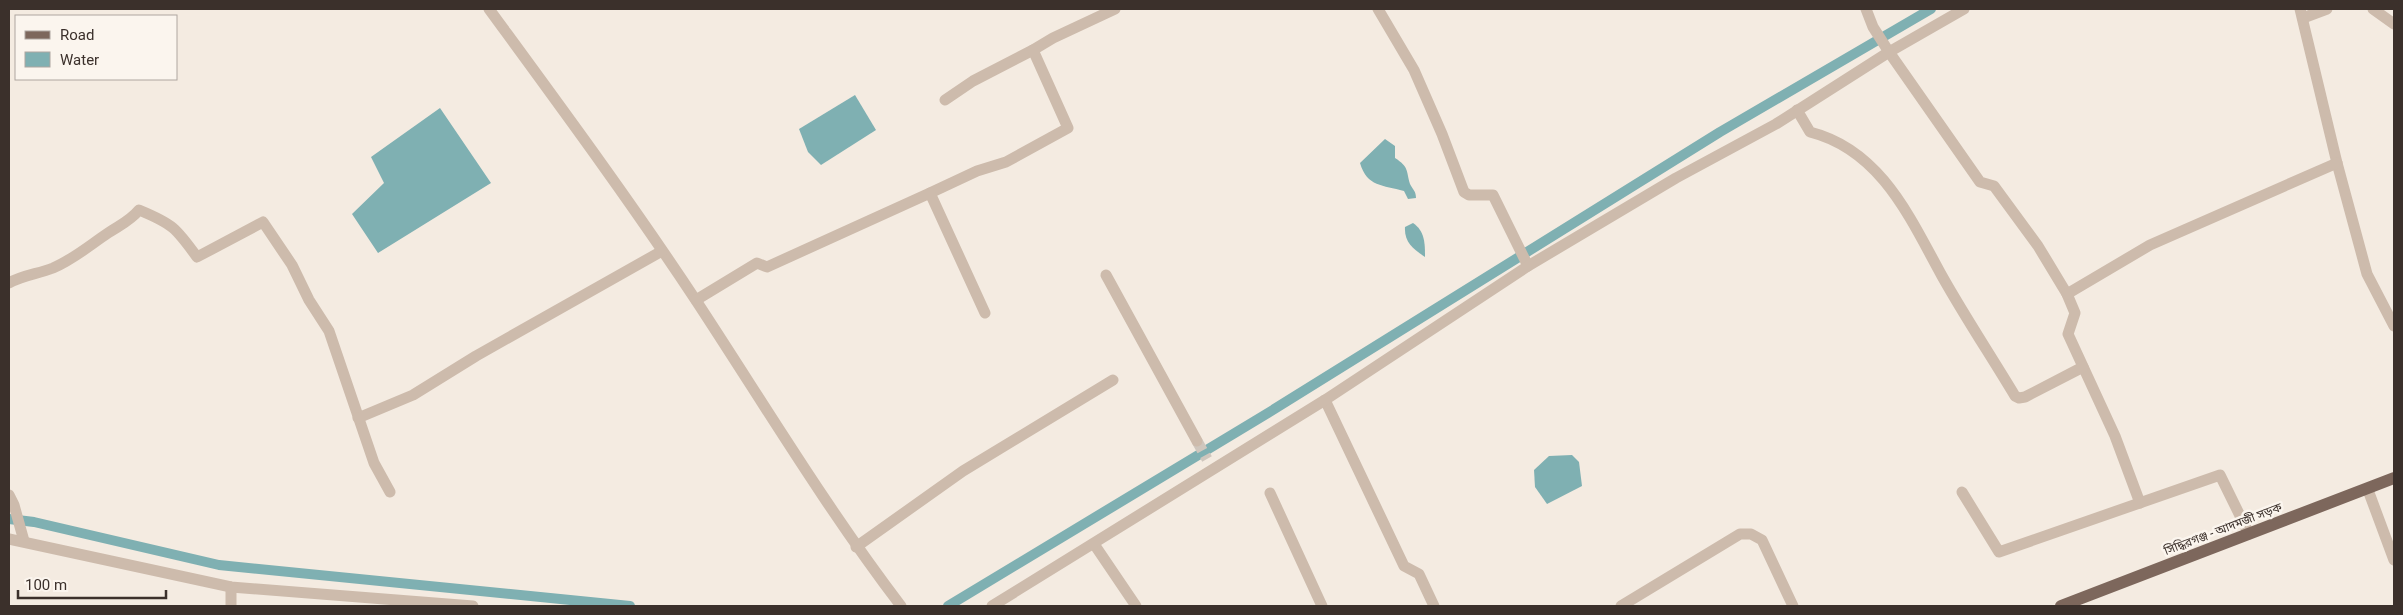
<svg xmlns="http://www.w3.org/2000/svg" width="2403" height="615" viewBox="0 0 2403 615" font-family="Roboto,'Noto Sans Bengali',sans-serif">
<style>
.water{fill:#7fb0b2}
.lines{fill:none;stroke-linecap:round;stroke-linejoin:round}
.canal{stroke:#7fb0b2;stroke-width:10}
.minor-tunnel{stroke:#cfc6bd;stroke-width:11;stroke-dasharray:11 5.5;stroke-linecap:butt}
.minor{stroke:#cdbbac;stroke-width:11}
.major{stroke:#7d675c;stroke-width:12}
.labels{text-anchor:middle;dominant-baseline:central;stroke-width:5;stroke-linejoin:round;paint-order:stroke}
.street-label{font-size:12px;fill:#3b302b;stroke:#fbf5ee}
</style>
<rect width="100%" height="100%" fill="#f4ebe1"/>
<g class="water">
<polygon points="855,95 876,130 821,165 808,152 799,129"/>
<polygon points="440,108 491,183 378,253 352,214 384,183 371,157"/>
<path d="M1385 139 1395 146V158C1409 167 1406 170 1410 184 1413 190 1416 191 1416 198L1408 199 1404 191C1383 185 1367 187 1360 163Z"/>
<path d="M1413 223C1425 231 1425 244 1425 257 1413 249 1404 242 1405 227Z"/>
<polygon points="1572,455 1579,462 1582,486 1547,504 1535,487 1534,470 1549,456"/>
</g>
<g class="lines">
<g class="canal">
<polyline points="9,519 34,522 219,565 630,606"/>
<polyline points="948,606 1268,413 1720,132 1931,9"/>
</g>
<polyline class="minor-tunnel" points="1197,441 1207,459"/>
<g class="minor">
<path d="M489 9C560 106 631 202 697 302 764 404 827 509 901 606"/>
<polyline points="1378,9 1414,70 1442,134 1464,192 1469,195 1493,195 1528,266"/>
<polyline points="1866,9 1873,27 1889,52 1980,182 1994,186 2038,246 2067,294 2075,313 2068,334 2115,436 2140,503"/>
<polyline points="2300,9 2337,163 2367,274 2394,326"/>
<polyline points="2373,9 2394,24"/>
<polyline points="2303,18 2327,9"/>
<polyline points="945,100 973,81 1033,50"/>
<path d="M1797 110 1810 132C1881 150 1910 218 1942 276 1965 317 1991 356 2015 396L2019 398 2025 397 2083 367"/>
<polyline points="930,193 977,171 1006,162 1068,128 1033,50 1053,38 1115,9"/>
<polyline points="1106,275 1197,441"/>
<path d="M9 283C23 275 38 274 53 268 74 259 90 245 108 233 120 225 130 221 139 210 173 224 176 228 197 257L263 222 292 265 309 300 329 331 374 463 390 492"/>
<polyline points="2067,294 2150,245 2337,163"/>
<polyline points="696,300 757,263 767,267 930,193 985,313"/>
<polyline points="1325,400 1404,566 1419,574 1434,606"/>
<polyline points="358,418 413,395 476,356 662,251"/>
<polyline points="2368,490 2394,560"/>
<polyline points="1962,492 1999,552 2220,475 2249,534"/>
<polyline points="1270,493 1322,606"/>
<polyline points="9,495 14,505 24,541"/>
<polyline points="9,539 231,587 473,606"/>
<polyline points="1094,544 1136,606"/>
<polyline points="856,547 963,471 1113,380"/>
<polyline points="231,606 231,587"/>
<polyline points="992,606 1325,400 1528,266 1676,178 1776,124 1889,52 1964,9"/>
<polyline points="1621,606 1740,534 1751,534 1762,540 1793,606"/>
</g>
<polyline class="major" points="2061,606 2394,478"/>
</g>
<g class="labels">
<g class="street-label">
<text transform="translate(2223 529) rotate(-21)">সিদ্ধিরগঞ্জ - আদমজী সড়ক</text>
</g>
</g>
<rect width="2403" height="615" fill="none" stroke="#3b302b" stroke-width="20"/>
<rect x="15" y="15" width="162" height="65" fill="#fbf5ee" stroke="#aea6a0"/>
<rect x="25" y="31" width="25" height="8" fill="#7d675c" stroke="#aea6a0"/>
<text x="60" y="40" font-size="15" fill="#3b302b">Road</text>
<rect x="25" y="52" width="25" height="15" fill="#7fb0b2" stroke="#aea6a0"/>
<text x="60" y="65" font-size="15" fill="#3b302b">Water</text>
<path d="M18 590v8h148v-8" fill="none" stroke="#3b302b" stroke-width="2.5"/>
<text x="25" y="590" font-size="15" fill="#3b302b" stroke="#fbf5ee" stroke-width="4" paint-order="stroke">100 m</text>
</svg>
